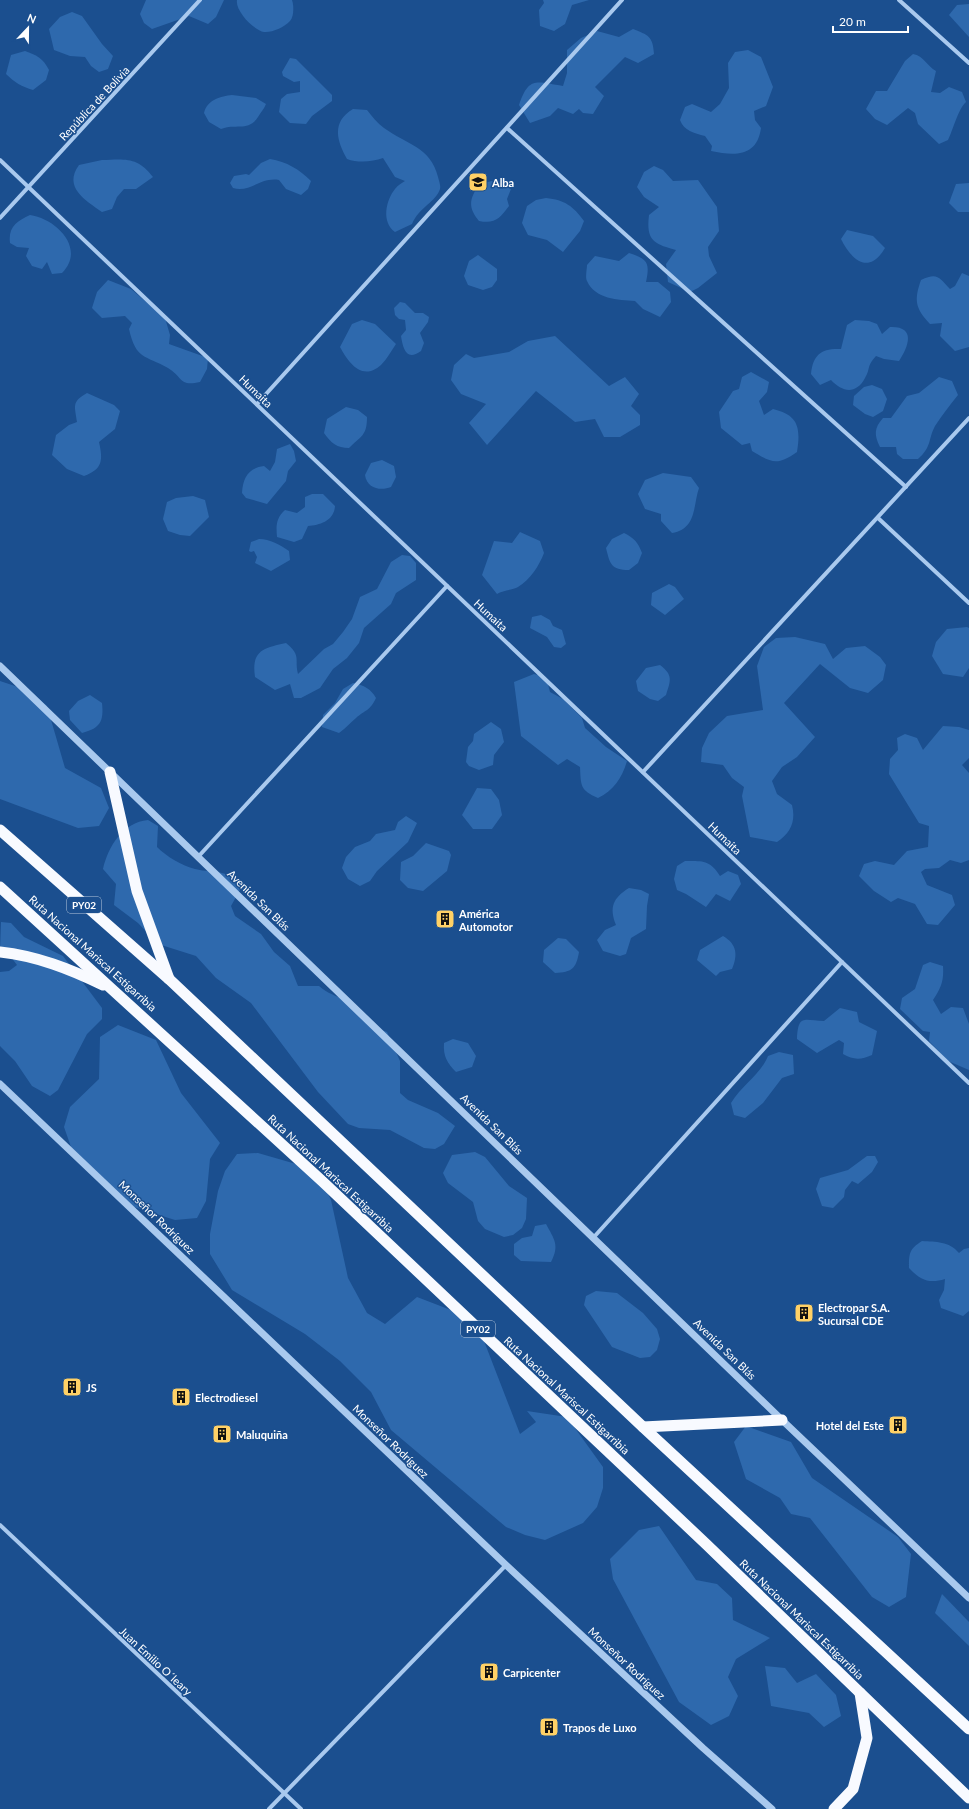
<svg xmlns="http://www.w3.org/2000/svg" width="969" height="1809" viewBox="0 0 969 1809" font-family="Lato,sans-serif">
<style>
.green{fill:#2e69ad}
.lines{fill:none;stroke-linecap:round;stroke-linejoin:round}
.minor{stroke:#a9c9ee;stroke-width:4}
.tertiary{stroke:#a9c9ee;stroke-width:7}
.trunk{stroke:#f8faff;stroke-width:11}
.labels{text-anchor:middle;dominant-baseline:central;stroke-width:3;stroke-linejoin:round;paint-order:stroke}
.shield{fill:#1b4f8f;stroke:#bbcadd;stroke-width:1}
.shield-label{font-size:10px;font-weight:bold;fill:#fff}
.street-label{font-size:11px;fill:#fff;stroke:#1b4f8f}
.poi-label{font-size:11px;font-weight:bold;fill:#fff;stroke:#1b4f8f;text-anchor:start}
</style>
<rect width="100%" height="100%" fill="#1b4f8f"/>
<g class="green">
<polygon points="146,0 224,0 216,17 208,24 189,16 152,29 144,23 140,14"/>
<path d="M237 0H292C294 6 294 16 290 21 285 27 271 33 264 32 253 30 235 10 237 0Z"/>
<polygon points="543,0 589,0 572,5 565,24 554,31 540,26 539,10 544,3"/>
<polygon points="969,4 969,37 949,15 957,5"/>
<polygon points="72,12 82,16 102,44 113,56 108,69 99,72 91,66 85,57 70,56 54,50 49,29 60,17"/>
<path d="M633 29C648 35 653 36 654 54L638 63 625 57 595 87 604 96 593 114 583 113 579 109 573 114 558 108 550 116 530 123 519 105C529 76 536 82 563 86L567 73V50L581 38 597 31 619 37Z"/>
<path d="M748 50 761 57 773 87 766 106 754 111 755 120 761 128C757 157 735 156 711 151L712 146 705 136C694 133 684 131 680 120L685 107 692 104 711 112 720 104 729 88 728 63 735 52Z"/>
<path d="M25 51C36 55 43 58 49 70L46 80 33 90C22 87 14 82 6 74L11 55Z"/>
<path d="M913 54C924 56 927 66 936 71L931 92 940 93 949 87 962 92 966 102C958 109 953 130 948 140L939 144 918 124 915 113 908 108 887 125 875 119 866 109 876 91H887L905 61Z"/>
<polygon points="290,58 296,59 332,95 332,101 312,116 306,124 290,123 279,112 281,99 287,94 300,92 300,81 294,82 283,76 282,72"/>
<path d="M232 95 256 98 266 104C264 109 261 112 258 117 248 132 236 123 221 129L209 122 204 113C207 100 221 96 232 95Z"/>
<path d="M353 109 367 110C372 116 377 123 384 128 406 144 431 147 438 177 439 181 441 186 440 189 436 202 419 207 412 224L395 232C381 222 386 200 395 189 398 185 402 183 405 181L395 177 383 158C372 162 358 163 347 159 337 141 331 122 353 109Z"/>
<path d="M270 159C287 162 299 169 311 181L308 189 301 195 286 189 279 180C260 177 250 193 233 188L230 183 234 176 246 174 249 175 261 163Z"/>
<path d="M102 160C126 159 138 157 153 177L136 189H124L117 197 112 209 102 212C85 200 63 187 79 165Z"/>
<path d="M654 166 663 170 673 181 698 180 717 207 719 231 708 247 709 256 717 273 698 288 690 292 668 282 666 264 676 250C653 244 646 240 649 215L659 207 644 197 637 187 644 172Z"/>
<path d="M492 181 511 189 507 199 509 206C499 219 495 224 479 221 467 206 470 199 479 184Z"/>
<polygon points="969,183 969,212 958,212 949,203 956,184"/>
<path d="M546 198C565 200 573 206 584 221L580 231 563 252 547 240 528 235 522 223 527 206 536 200Z"/>
<path d="M30 215C57 219 86 249 62 273L52 274 47 262 42 269 32 266 26 256 29 248 17 247 10 243C8 227 17 221 30 215Z"/>
<path d="M847 230 873 236 885 248C869 275 852 261 841 239Z"/>
<path d="M629 253C648 259 650 263 646 282H658L670 292 671 302 660 317 643 309 635 301C618 300 595 299 587 281 585 277 587 269 587 265L595 256 619 261Z"/>
<polygon points="478,255 497,269 497,280 492,287 483,290 468,285 464,276 469,261"/>
<path d="M962 273 969 276V347L955 351 940 336 942 323 930 324C915 308 914 300 921 280 938 272 939 278 950 289L955 286Z"/>
<path d="M108 280 131 289 165 318 170 335 169 344 208 358 207 369 200 382C179 387 183 377 168 368 145 355 136 360 129 329L132 323 125 316 102 318 92 308 97 292Z"/>
<path d="M400 302 405 303 415 313H423L429 317 428 322 420 333 424 343 421 351C406 362 403 348 401 336L406 330 405 320 399 319 395 315 394 308Z"/>
<path d="M362 320 375 324 396 344C391 351 387 359 381 365 362 382 348 362 340 347L352 324Z"/>
<path d="M855 320 869 321 877 324 882 334 890 327C916 326 909 346 899 361L884 359 876 356C866 367 871 368 865 378 856 395 842 392 831 380L820 385 811 374C813 354 822 348 841 349L847 325Z"/>
<polygon points="555,336 609,386 625,377 639,394 631,406 640,415 640,425 620,437 604,437 595,419 575,422 536,391 487,445 469,423 486,404 461,394 451,380 454,365 466,354 474,358 509,352 528,341"/>
<path d="M751 372 769 382 767 392 759 401 764 415 773 409C798 415 801 427 797 452 777 466 772 463 752 451L750 443 742 445 721 428 719 412 733 391 739 389 742 377Z"/>
<path d="M939 377 952 381 958 395C950 405 942 415 935 426 928 439 932 447 918 459H903L897 454 896 447H880C874 435 874 428 883 418H891L907 396 919 393Z"/>
<polygon points="872,385 882,389 887,399 883,411 873,417 865,414 853,405 854,396 864,387"/>
<path d="M87 393 114 405 120 411 115 429 99 442C103 460 103 469 84 476L67 469 52 455 56 435 69 425 77 422C75 406 71 402 87 393Z"/>
<path d="M346 407 358 410 367 417C367 436 361 436 349 448 337 448 331 443 324 433L327 419Z"/>
<path d="M290 444 294 451 296 461 288 471 286 481 267 504 246 498 242 493C243 478 248 468 264 466L270 471 275 462 277 449Z"/>
<path d="M382 460 394 466 396 477 391 487C381 491 367 489 365 475L371 463Z"/>
<path d="M663 473 691 477 699 488C693 505 697 529 672 533L661 521V514L645 509 638 494 645 480Z"/>
<path d="M312 494H323L335 506C334 521 320 525 308 526L302 539 294 542 277 537C276 526 276 518 285 510L297 513 305 507V497Z"/>
<polygon points="193,496 205,500 209,517 190,536 180,535 168,531 163,519 167,502 176,498"/>
<path d="M520 532 540 541 544 553C539 566 530 580 518 587 513 590 503 590 497 594L482 575 494 541 512 543Z"/>
<path d="M624 533C634 538 638 542 642 553L638 563 629 570C611 570 610 564 606 548L612 539Z"/>
<path d="M259 539C270 539 280 545 289 551L290 560 271 571 255 563 257 557 254 551 251 552 249 551 251 542Z"/>
<path d="M402 555 410 556 416 563V580L396 593 391 604 364 628 359 643 347 658 333 669 320 688 301 698H294L290 684 275 690 255 677C251 650 264 648 286 643 302 656 294 659 298 674L324 649 333 644 343 632 352 619 360 597 377 589 391 562Z"/>
<polygon points="669,584 675,587 684,599 665,615 651,605 652,593"/>
<polygon points="541,615 550,620 553,626 562,630 566,644 561,648 554,647 547,637 530,628 532,617"/>
<polygon points="967,627 969,628 969,668 963,677 943,674 932,656 936,642 947,629"/>
<path d="M795 637 825 644 833 659 846 648 865 646 880 657 886 665 883 680 868 693 850 688 820 664 784 703 815 737 797 757 782 767 772 781 777 794 792 805C796 821 791 833 777 842L750 837 742 796 744 787 732 778 723 765 701 762 702 748 709 733 727 716 763 710 757 666 764 647 776 638Z"/>
<path d="M660 665C673 675 671 680 666 695L658 701 650 699 638 691 636 681 646 668Z"/>
<path d="M534 674 546 677 550 692 563 699 582 718 585 728 606 747 627 761C622 778 614 790 598 798 580 790 581 786 580 767L567 759 558 765 521 736 514 682Z"/>
<polygon points="0,681 30,691 47,706 65,768 101,788 109,808 99,826 78,828 0,799"/>
<path d="M353 683C364 685 371 689 376 698 370 711 365 710 356 718 350 723 346 728 339 733L322 727 323 715 335 703 343 689Z"/>
<path d="M90 695 102 703C104 722 100 728 82 733L70 720 69 711 78 701Z"/>
<polygon points="491,722 501,729 504,742 494,755 493,765 479,770 469,766 466,762 468,747 473,741 474,734"/>
<polygon points="943,726 959,727 969,730 969,758 962,765 969,773 969,860 961,863 950,860 939,868 925,869 921,872 927,885 952,895 955,905 938,925 927,924 915,904 898,898 891,902 874,891 859,876 864,864 875,861 894,865 907,851 928,847 929,826 919,823 889,774 890,759 898,750 897,738 905,734 917,738 923,750"/>
<polygon points="477,788 491,789 499,800 502,815 492,829 473,829 462,815"/>
<polygon points="406,816 417,823 408,842 377,871 370,881 360,886 348,879 342,868 346,857 355,847 370,841 376,834 395,830 398,822"/>
<path d="M148 820 158 826 157 847C166 856 182 866 195 869 215 874 227 867 241 888L231 906 235 916 261 934 274 952 290 966 298 986H319C337 1002 363 998 368 1025L387 1032 400 1061V1093L408 1100 438 1113 455 1126 444 1144 435 1149 424 1148 390 1130 359 1128 348 1124 318 1092 251 1003 216 978 196 956 158 944 138 923 114 905 116 884 103 869C108 847 123 822 148 820Z"/>
<polygon points="426,843 449,851 451,855 447,871 423,891 408,888 400,880 401,862 413,856"/>
<path d="M685 861C703 861 710 860 720 876L728 871 738 875 741 884 730 901 716 894 706 907 686 894 677 890 674 879 677 866Z"/>
<path d="M629 888 641 890 649 894 647 906 646 929 631 938 626 954 620 956 603 951 597 940 605 930 616 925C609 907 613 898 629 888Z"/>
<polygon points="1,922 11,923 24,937 63,956 102,1008 102,1019 87,1034 58,1090 50,1096 32,1086 15,1061 0,1046 0,972 9,971 17,965 11,957 0,951"/>
<path d="M723 936C737 944 738 955 732 969L720 972 716 976 697 960 700 950Z"/>
<path d="M558 938 566 939 579 952C576 969 572 972 555 973L543 962 544 950Z"/>
<path d="M930 962 943 966C944 981 941 988 933 1000L941 1014 951 1007 963 1008 969 1024V1070L948 1061 929 1041 930 1032 923 1031 900 1009 902 998 915 989 923 965Z"/>
<path d="M840 1008 857 1012 859 1022 877 1031 872 1055C861 1060 853 1060 843 1054L844 1043 839 1040 817 1053 797 1039C798 1013 805 1021 824 1021Z"/>
<polygon points="118,1025 156,1040 181,1093 220,1143 210,1159 206,1201 197,1218 175,1220 134,1207 71,1147 64,1127 70,1107 99,1079 100,1037"/>
<path d="M453 1039 468 1043 476 1056 472 1067 456 1072C447 1063 443 1056 444 1043Z"/>
<path d="M779 1052 793 1055 794 1074 782 1078 763 1103 745 1118 734 1115 731 1103C742 1085 761 1074 768 1056Z"/>
<polygon points="475,1152 485,1157 509,1186 527,1198 526,1219 522,1228 513,1235 504,1237 485,1229 478,1221 473,1202 448,1183 443,1173 452,1155"/>
<polygon points="258,1153 296,1164 322,1181 331,1200 348,1278 367,1313 385,1324 417,1297 456,1312 484,1341 520,1434 536,1422 527,1411 567,1417 603,1467 603,1488 597,1507 583,1523 545,1540 525,1535 506,1527 391,1430 371,1392 340,1361 305,1334 232,1290 210,1254 210,1234 218,1191 225,1171 237,1154"/>
<polygon points="867,1156 875,1156 878,1162 872,1172 858,1184 852,1181 845,1190 844,1197 833,1208 822,1206 816,1189 820,1178 848,1170"/>
<path d="M546 1224C554 1239 560 1245 551 1262L521 1261 514 1255V1244L522 1238 532 1236 535 1226Z"/>
<path d="M922 1241C936 1242 949 1241 959 1253L964 1249 969 1248V1311L963 1316 941 1308 939 1300 944 1290 945 1279C929 1284 920 1280 909 1268 909 1254 909 1249 922 1241Z"/>
<polygon points="596,1291 617,1293 643,1313 657,1329 660,1339 657,1350 650,1357 640,1358 612,1347 584,1305 586,1296"/>
<polygon points="746,1426 791,1442 812,1478 898,1537 911,1554 906,1597 889,1607 872,1597 810,1518 791,1514 780,1498 746,1479 734,1442"/>
<polygon points="659,1526 696,1580 717,1584 732,1598 733,1620 770,1638 736,1659 728,1677 738,1696 729,1716 711,1725 679,1702 613,1579 610,1559 639,1530"/>
<polygon points="942,1594 969,1622 969,1646 935,1613"/>
<polygon points="765,1666 785,1668 797,1683 816,1674 836,1695 841,1716 824,1727 809,1713 771,1706"/>
</g>
<g class="lines">
<g class="minor">
<polyline points="899,0 969,63"/>
<polyline points="507,128 906,487"/>
<polyline points="0,160 969,1083"/>
<polyline points="0,218 200,0"/>
<polyline points="257,404 622,0"/>
<polyline points="878,518 969,603"/>
<polyline points="643,772 969,418"/>
<polyline points="198,857 447,586"/>
<polyline points="594,1237 842,962"/>
<polyline points="0,1525 301,1809"/>
<polyline points="269,1809 506,1565"/>
</g>
<g class="tertiary">
<polyline points="0,666 782,1420 969,1598"/>
<polyline points="0,1084 506,1565 703,1748 772,1809"/>
</g>
<g class="trunk">
<polyline points="110,772 137,891 169,979"/>
<polyline points="0,830 169,979 643,1427 969,1729"/>
<polyline points="0,887 322,1181 706,1544 969,1798"/>
<path d="M0 952C37 956 70 969 103 985"/>
<polyline points="643,1427 782,1420"/>
<polyline points="834,1809 853,1789 867,1738 860,1693"/>
</g>
</g>
<defs>
<symbol id="school-square" viewBox="-11 -11 22 22"><rect x="-9" y="-9" width="18" height="18" rx="4" fill="#ffd166" stroke="#1b4f8f"/><path d="M0-5L7-2L0 1L-7-2ZM-4 1L0 2.5L4 1V4Q0 6-4 4Z" fill="#111"/></symbol>
<symbol id="building-square" viewBox="-11 -11 22 22"><rect x="-9" y="-9" width="18" height="18" rx="4" fill="#ffd166" stroke="#1b4f8f"/><path d="M-4-6H4V6H1V3H-1V6H-4ZM-2.5-4.3h1.7v1.8h-1.7ZM.8-4.3h1.7v1.8H.8ZM-2.5-1h1.7V.8h-1.7ZM.8-1h1.7V.8H.8Z" fill="#111"/></symbol>
</defs>
<g fill-rule="evenodd">
<use href="#school-square" x="467" y="171" width="22" height="22"/>
<use href="#building-square" x="434" y="908" width="22" height="22"/>
<use href="#building-square" x="793" y="1302" width="22" height="22"/>
<use href="#building-square" x="61" y="1376" width="22" height="22"/>
<use href="#building-square" x="170" y="1386" width="22" height="22"/>
<use href="#building-square" x="887" y="1414" width="22" height="22"/>
<use href="#building-square" x="211" y="1423" width="22" height="22"/>
<use href="#building-square" x="478" y="1661" width="22" height="22"/>
<use href="#building-square" x="538" y="1716" width="22" height="22"/>
</g>
<g class="labels">
<g class="shield">
<rect x="67" y="897" width="34" height="16" rx="3"/>
<rect x="461" y="1321" width="34" height="16" rx="3"/>
</g>
<g class="shield-label">
<text x="84" y="905">PY02</text>
<text x="478" y="1329">PY02</text>
</g>
<g class="street-label">
<text transform="translate(94 103) rotate(-47)">República de Bolivia</text>
<text transform="translate(256 391) rotate(44)">Humaita</text>
<text transform="translate(491 615) rotate(43)">Humaita</text>
<text transform="translate(725 838) rotate(44)">Humaita</text>
<text transform="translate(259 900) rotate(44)">Avenida San Blás</text>
<text transform="translate(93 953) rotate(42)">Ruta Nacional Mariscal Estigarribia</text>
<text transform="translate(492 1124) rotate(44)">Avenida San Blás</text>
<text transform="translate(331 1173) rotate(43)">Ruta Nacional Mariscal Estigarribia</text>
<text transform="translate(157 1217) rotate(44)">Monseñor Rodríguez</text>
<text transform="translate(725 1349) rotate(44)">Avenida San Blás</text>
<text transform="translate(567 1395) rotate(43)">Ruta Nacional Mariscal Estigarribia</text>
<text transform="translate(391 1441) rotate(44)">Monseñor Rodríguez</text>
<text transform="translate(802 1619) rotate(44)">Ruta Nacional Mariscal Estigarribia</text>
<text transform="translate(156 1661) rotate(43)">Juan Emilio O´leary</text>
<text transform="translate(627 1663) rotate(43)">Monseñor Rodríguez</text>
</g>
<g class="poi-label">
<text x="492" y="182">Alba</text>
<text x="459" y="913">América<tspan x="459" dy="13">Automotor</tspan></text>
<text x="818" y="1307">Electropar S.A.<tspan x="818" dy="13">Sucursal CDE</tspan></text>
<text x="86" y="1387">JS</text>
<text x="195" y="1397">Electrodiesel</text>
<text x="884" y="1425" text-anchor="end">Hotel del Este</text>
<text x="236" y="1434">Maluquiña</text>
<text x="503" y="1672">Carpicenter</text>
<text x="563" y="1727">Trapos de Luxo</text>
</g>
</g>
<g transform="translate(28 28) rotate(22)" stroke="#1b4f8f" stroke-width="3" paint-order="stroke">
<path d="M0-3L7 15L0 10L-7 15Z" fill="#ffffff"/>
<text y="-6" font-size="11" font-weight="bold" text-anchor="middle" fill="#ffffff">N</text>
</g>
<path d="M833 26v6h75v-6" fill="none" stroke="#ffffff" stroke-width="2"/>
<text x="839" y="26" font-size="12" fill="#ffffff" stroke="#1b4f8f" stroke-width="3" paint-order="stroke">20 m</text>
</svg>
